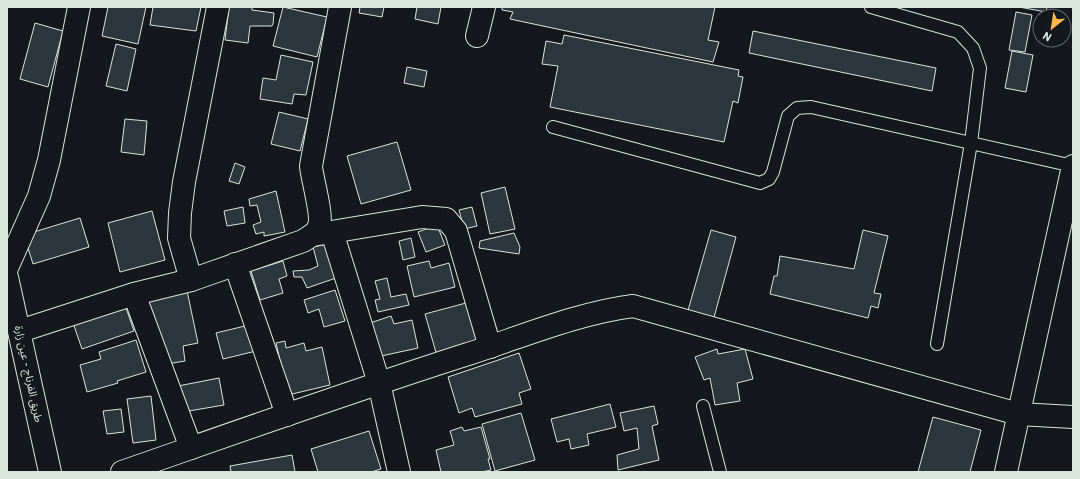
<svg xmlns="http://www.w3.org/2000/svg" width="1080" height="479" viewBox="0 0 1080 479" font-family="'IBM Plex Sans','Noto Sans Arabic',sans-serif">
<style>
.building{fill:#2c363c;stroke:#d8e6dc}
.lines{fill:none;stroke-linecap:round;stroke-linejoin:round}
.service-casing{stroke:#d8e6dc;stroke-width:14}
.minor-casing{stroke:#d8e6dc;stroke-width:24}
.tertiary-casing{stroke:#d8e6dc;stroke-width:24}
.primary-casing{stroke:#d8e6dc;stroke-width:24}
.service{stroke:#14181c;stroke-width:12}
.minor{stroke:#14181c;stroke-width:22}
.tertiary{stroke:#14181c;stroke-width:22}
.primary{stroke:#14181c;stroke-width:22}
.labels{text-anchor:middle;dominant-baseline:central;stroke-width:3;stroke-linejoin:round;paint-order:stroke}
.street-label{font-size:11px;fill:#d8e6dc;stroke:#14181c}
</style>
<rect width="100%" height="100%" fill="#14181c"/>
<g class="building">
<polygon points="108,7 146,7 138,44 102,36"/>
<polygon points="153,7 201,7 196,31 150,25"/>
<polygon points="229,7 252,7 252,10 274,13 273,24 272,26 250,26 248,43 225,40"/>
<polygon points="283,7 327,17 317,57 273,46"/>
<polygon points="360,7 384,7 382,17 359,13"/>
<polygon points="417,7 441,7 438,24 415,19"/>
<polygon points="502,7 715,7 708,40 719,42 713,62 510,19 513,12 502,10"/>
<polygon points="1019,7 1047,7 1046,12"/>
<polygon points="1016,12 1032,15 1025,52 1009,50"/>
<polygon points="35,23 63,31 48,87 20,79"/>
<polygon points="753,31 936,68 932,91 749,53"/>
<polygon points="564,35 739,70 738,76 743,77 738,103 733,101 724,142 550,107 558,66 542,64 546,41 562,44"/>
<polygon points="116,44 136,49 127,91 106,86"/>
<polygon points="1012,51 1033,55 1026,92 1005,88"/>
<polygon points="281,55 313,62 306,95 294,94 292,104 260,99 263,78 276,80"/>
<polygon points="407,67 427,71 424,87 404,83"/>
<polygon points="279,112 308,119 300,151 271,144"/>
<polygon points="125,119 147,121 144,155 121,152"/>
<polygon points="397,142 411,190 361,204 347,156"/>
<polygon points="235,163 245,167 239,184 229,181"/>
<polygon points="505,187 515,229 490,234 481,193"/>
<polygon points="276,191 285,232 264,236 264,232 256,234 253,225 261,222 257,205 250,206 249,199"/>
<polygon points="243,207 245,223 227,226 224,211"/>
<polygon points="472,207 477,226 464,229 459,210"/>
<polygon points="152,211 165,260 120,272 108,223"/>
<polygon points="80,218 89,247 33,264 24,235"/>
<polygon points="437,225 445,245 426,252 418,232"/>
<polygon points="711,230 736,237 713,321 687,314"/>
<polygon points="863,230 888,236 874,293 881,294 878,308 871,306 868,318 770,294 774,276 777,276 780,256 854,269"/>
<polygon points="514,233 520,247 519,254 479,248 480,241"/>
<polygon points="411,238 415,257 403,260 399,241"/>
<polygon points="327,244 336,278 307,288 302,277 294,277 293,271 309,270 318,266 313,247"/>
<polygon points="283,261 287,276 279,279 283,293 260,300 251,271"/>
<polygon points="429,261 431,268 449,263 455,287 414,297 407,266"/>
<polygon points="387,278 391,297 406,294 409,305 378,312 375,300 380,299 375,281"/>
<polygon points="186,286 198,343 183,346 185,361 161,365 147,294"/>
<polygon points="335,290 345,321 324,327 319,309 308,313 304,300"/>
<polygon points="123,299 134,331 82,349 71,317"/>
<polygon points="466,303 478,345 437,356 425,314"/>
<polygon points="391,316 394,324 412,320 418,348 372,358 367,324"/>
<polygon points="249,325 256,351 223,359 216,333"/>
<polygon points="136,340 146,372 117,381 118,383 87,392 80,365 101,359 99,352"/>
<polygon points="285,341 286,348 304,343 306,351 322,347 330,385 288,395 276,343"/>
<polygon points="717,349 718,354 745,349 753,379 737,383 740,401 715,405 710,378 704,380 695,357"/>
<polygon points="519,353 531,389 519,393 522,404 475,417 472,408 459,413 448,377"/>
<polygon points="219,378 224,405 183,412 178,386"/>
<polygon points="151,396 156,440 133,443 127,399"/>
<polygon points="610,404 616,427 587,434 589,445 571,449 569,439 557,442 551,419"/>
<polygon points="654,406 658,424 652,426 659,460 618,470 617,455 639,449 637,428 624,431 620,413"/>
<polygon points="121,409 124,432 107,434 103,411"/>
<polygon points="521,413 535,460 495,471 482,424"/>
<polygon points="933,417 981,430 970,472 918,472"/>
<polygon points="462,427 464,431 481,427 490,459 488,459 491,470 481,472 441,472 436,450 454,445 450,431"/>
<polygon points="369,431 381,469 371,472 318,472 311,449"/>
<polygon points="292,455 295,472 231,472 230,466"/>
</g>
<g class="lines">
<defs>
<g id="service">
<polyline points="871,7 958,32 973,48 980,68 971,143 937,344"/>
<polyline points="553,127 760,183 769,179 773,172 788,116 797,108 811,107 1073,166"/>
<polyline points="703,406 720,472"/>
</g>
<g id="minor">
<path d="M218 7 184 182 180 213 179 238 191 280 303 241C309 237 317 233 319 226 323 215 312 179 311 166L340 7"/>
<polyline points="477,36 484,7"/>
<polyline points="332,232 379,383 399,472"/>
<polyline points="313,235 422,217 446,219 456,231 490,347"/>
<polyline points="235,264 287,415"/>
<polyline points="7,268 39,196 49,160 79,7"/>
<polyline points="134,294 191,448"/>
<polyline points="20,331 134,294 191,280"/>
<path d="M122 472C237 432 352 391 468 354 521 337 578 313 633 306L1018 414 1073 417"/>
</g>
<polyline id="tertiary" points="1006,472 1073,166"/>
<polyline id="primary" points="7,277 50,472"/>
</defs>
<use href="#service" class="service-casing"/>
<use href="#minor" class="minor-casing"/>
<use href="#tertiary" class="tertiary-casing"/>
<use href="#primary" class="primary-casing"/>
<use href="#service" class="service"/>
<use href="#minor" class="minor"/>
<use href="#tertiary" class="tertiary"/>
<use href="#primary" class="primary"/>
</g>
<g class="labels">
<g class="street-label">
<text transform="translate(29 374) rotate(78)">طريق الفرناج - عين زارة</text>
</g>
</g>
<rect width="1080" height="479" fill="none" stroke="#d8e6dc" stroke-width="16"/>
<g transform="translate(1052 28) rotate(210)"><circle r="19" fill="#14181c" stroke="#626a69"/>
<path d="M0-3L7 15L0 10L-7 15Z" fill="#ffb74d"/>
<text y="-6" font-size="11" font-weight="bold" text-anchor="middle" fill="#d8e6dc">N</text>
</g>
</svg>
